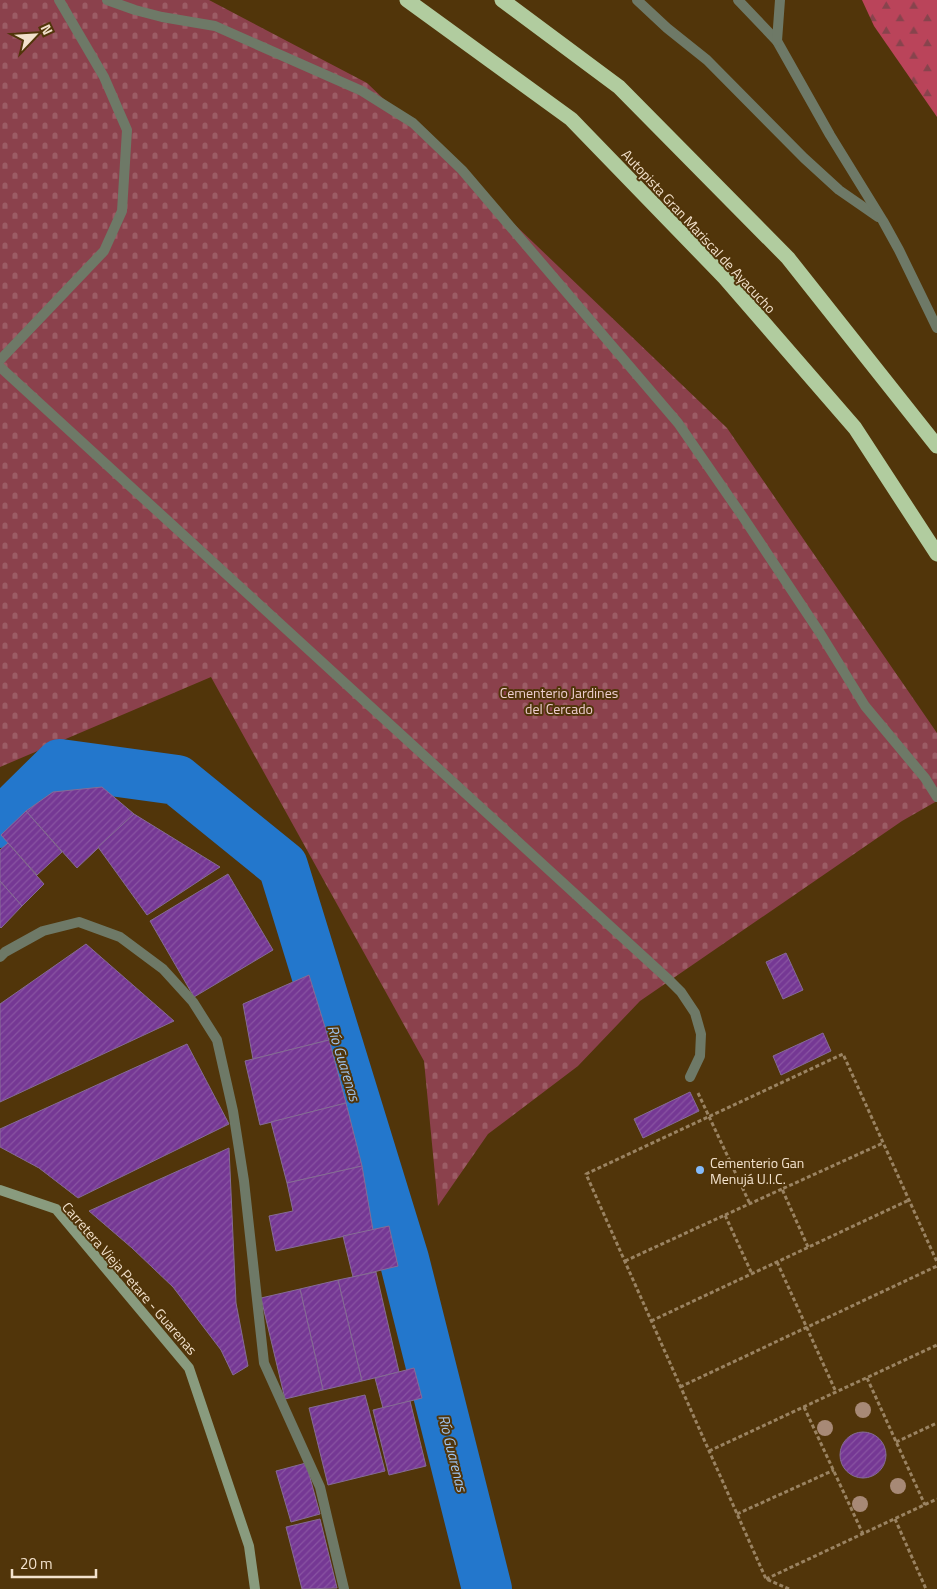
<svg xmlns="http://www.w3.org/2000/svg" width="937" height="1589" viewBox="0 0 937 1589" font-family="'Titillium Web',sans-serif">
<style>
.forest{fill:url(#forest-firs)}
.cemetery{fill:url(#cemetery-stones)}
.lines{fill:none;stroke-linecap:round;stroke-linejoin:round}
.river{stroke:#2377cc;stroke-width:50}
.building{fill:url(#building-hatch);stroke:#856c95}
.path{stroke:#9a8362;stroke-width:3;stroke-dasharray:4 2.5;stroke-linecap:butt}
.service{stroke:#6e7967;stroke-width:10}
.minor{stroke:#6e7967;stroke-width:10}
.secondary{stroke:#899b7e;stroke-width:10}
.motorway{stroke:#b1cc9f;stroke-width:15}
.tree{fill:#a78976}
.poi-dot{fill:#84bbfb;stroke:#51350a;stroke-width:2}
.labels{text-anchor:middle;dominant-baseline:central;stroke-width:4;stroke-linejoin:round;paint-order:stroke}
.street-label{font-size:14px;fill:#f3e2cd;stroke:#51350a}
.park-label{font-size:14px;fill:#edcdcf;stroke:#51350a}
.poi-label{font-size:14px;fill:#f3e2cd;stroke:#51350a;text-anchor:start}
.water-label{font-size:15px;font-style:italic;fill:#9ec3ee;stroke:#51350a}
</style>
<defs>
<pattern id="forest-firs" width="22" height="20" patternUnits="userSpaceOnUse" patternTransform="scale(1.25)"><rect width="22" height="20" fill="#ba445a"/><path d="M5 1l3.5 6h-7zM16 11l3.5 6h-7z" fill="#87444d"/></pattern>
<pattern id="cemetery-stones" width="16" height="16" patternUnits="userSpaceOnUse" patternTransform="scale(1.25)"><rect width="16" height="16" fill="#8b414c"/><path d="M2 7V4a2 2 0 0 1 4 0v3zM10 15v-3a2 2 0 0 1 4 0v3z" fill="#9c5c65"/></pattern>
<pattern id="building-hatch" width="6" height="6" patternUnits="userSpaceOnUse" patternTransform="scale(1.25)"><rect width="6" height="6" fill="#753894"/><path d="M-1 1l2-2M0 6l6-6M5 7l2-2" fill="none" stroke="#8954a2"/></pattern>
</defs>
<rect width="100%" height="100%" fill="#51350a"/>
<polygon class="forest" points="862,0 937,0 937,117 874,26"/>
<polygon class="cemetery" points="0,0 209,0 367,83 727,428 937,733 937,801 902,821 640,1001 578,1066 488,1134 438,1206 424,1061 211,677 0,767"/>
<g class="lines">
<polyline class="river" points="0,823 60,764 177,780 283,866 404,1259 487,1589"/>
</g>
<g class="building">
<polygon points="102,787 134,814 77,868 26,811 53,792"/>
<polygon points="26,811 62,852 37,875 1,835"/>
<polygon points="134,814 220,867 147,915 98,847"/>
<polygon points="8,843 44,884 22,906 0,881 0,850"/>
<polygon points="228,874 273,950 194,997 150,921"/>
<polygon points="0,881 22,906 1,928 0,927"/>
<polygon points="86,944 174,1021 0,1102 0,1004"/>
<polygon points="786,953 803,990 783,999 766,962"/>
<polygon points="309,975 329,1040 253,1059 243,1004"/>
<polygon points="823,1033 831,1051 781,1075 773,1056"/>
<polygon points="329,1040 346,1103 260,1125 245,1061"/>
<polygon points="187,1044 229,1124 78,1198 39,1168 0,1147 0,1129"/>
<polygon points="690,1092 699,1111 643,1138 634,1119"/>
<polygon points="346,1103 362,1166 287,1183 271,1122"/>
<polygon points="229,1148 236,1303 248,1366 233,1375 221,1350 173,1287 132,1248 89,1211"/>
<polygon points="362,1166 373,1230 276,1251 269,1216 293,1211 287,1183"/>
<polygon points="389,1226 398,1266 353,1277 343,1236"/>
<polygon points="376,1272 399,1372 362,1381 338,1280"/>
<polygon points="338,1280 362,1381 323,1390 300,1289"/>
<polygon points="300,1289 323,1390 285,1399 261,1298"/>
<polygon points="414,1368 422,1398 383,1408 375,1378"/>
<polygon points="365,1395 385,1471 328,1485 309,1408"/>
<polygon points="410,1401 426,1466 389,1475 373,1410"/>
<circle cx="863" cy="1455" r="23"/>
<polygon points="306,1463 320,1514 291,1522 276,1471"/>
<polygon points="320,1519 337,1588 302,1589 286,1527"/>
</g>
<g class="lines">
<g class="path">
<polyline points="698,1093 750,1204"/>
<polyline points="725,1215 782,1189"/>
<polyline points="808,1247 782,1189 883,1143"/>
<polyline points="625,1261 725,1215 752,1274"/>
<polyline points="777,1262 836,1392"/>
<polyline points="651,1321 909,1200"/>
<polyline points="867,1378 925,1505"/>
<polyline points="680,1387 937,1266"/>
<polyline points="804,1407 863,1534"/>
<polyline points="896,1442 937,1423"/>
<polyline points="709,1451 937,1345"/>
<polyline points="737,1514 834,1470"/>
<polyline points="895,1519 926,1589"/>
<polyline points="766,1579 937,1499"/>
<polyline points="789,1589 766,1579 586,1174 843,1054 937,1262"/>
</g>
<g class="service">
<polyline points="107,0 135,10 162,17 215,26 362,91 413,123 462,170 678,423 743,517 820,633 865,706 925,778 937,797"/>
<polyline points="637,0 667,28 707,60 804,158 839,190 878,217"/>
<polyline points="738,0 777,41 830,135 883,221 899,250 937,328"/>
<polyline points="777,41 780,0"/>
<polyline points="0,360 104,251 122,211 127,130 104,77 59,0"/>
<polyline points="0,367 669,980 681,992 695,1013 701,1034 700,1056 690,1077"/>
</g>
<polyline class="minor" points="0,957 5,952 43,931 79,922 120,937 163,969 193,1002 217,1040 233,1111 244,1181 264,1363 320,1487 344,1589"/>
<polyline class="secondary" points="0,1190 56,1209 189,1368 249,1546 255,1589"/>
<g class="motorway">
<polyline points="407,0 571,119 725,278 855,428 937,554"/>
<polyline points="502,0 619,87 788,258 937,446"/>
</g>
</g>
<g class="tree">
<circle cx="863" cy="1410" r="8"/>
<circle cx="825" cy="1428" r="8"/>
<circle cx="898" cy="1486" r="8"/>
<circle cx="860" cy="1504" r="8"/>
</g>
<circle class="poi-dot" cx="700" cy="1170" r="5"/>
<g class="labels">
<g class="street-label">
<text transform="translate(699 231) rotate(47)">Autopista Gran Mariscal de Ayacucho</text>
<text transform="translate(130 1278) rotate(49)">Carretera Vieja Petare - Guarenas</text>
</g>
<g class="park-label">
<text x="559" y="692">Cementerio Jardines<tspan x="559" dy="16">del Cercado</tspan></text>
</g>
<g class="poi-label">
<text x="710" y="1162">Cementerio Gan<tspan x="710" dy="16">Menujá U.I.C.</tspan></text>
</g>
<g class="water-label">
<text transform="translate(344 1063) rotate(73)">Río Guarenas</text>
<text transform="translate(453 1453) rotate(76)">Río Guarenas</text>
</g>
</g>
<g transform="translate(35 35) rotate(65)" stroke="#51350a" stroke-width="4" paint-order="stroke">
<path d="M0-4L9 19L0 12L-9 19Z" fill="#f3e2cd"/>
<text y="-8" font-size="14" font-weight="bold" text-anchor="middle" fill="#f3e2cd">N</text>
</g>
<path d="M12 1569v8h84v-8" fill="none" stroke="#f3e2cd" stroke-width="2.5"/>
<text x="20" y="1569" font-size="15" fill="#f3e2cd" stroke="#51350a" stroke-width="4" paint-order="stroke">20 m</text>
</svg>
